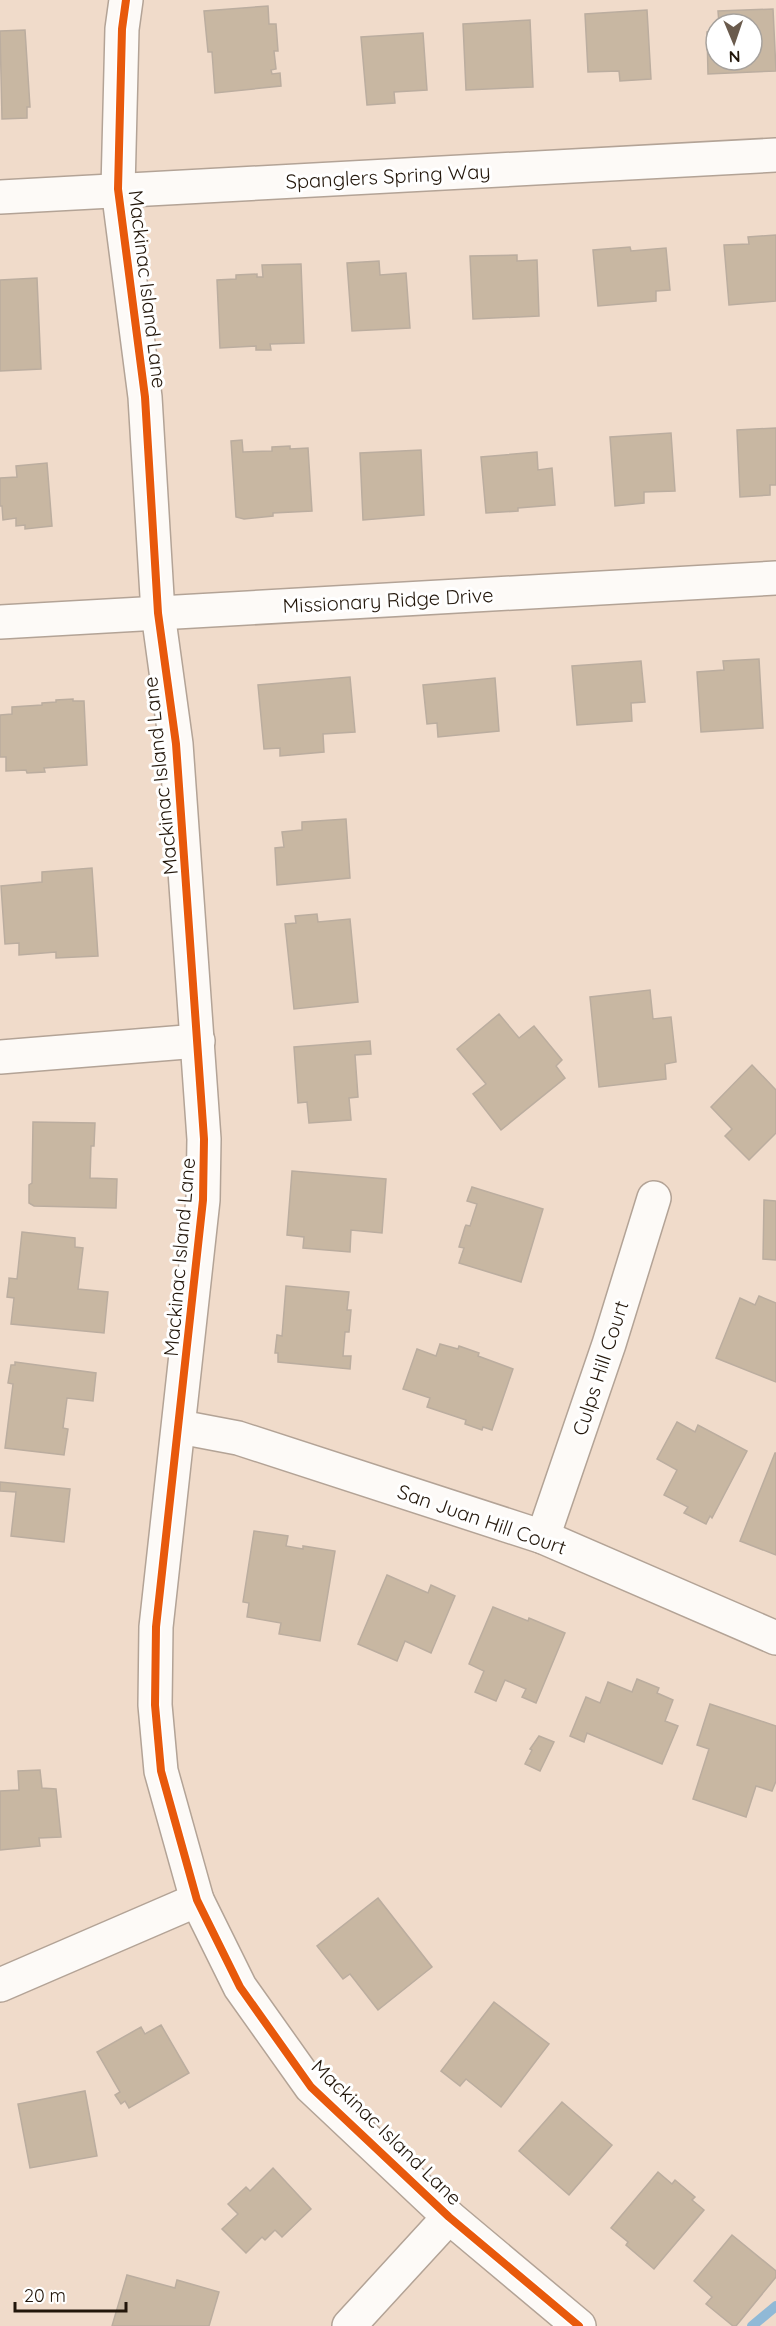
<svg xmlns="http://www.w3.org/2000/svg" width="776" height="2326" viewBox="0 0 776 2326" font-family="Quicksand,sans-serif">
<style>
.lines{fill:none;stroke-linecap:round;stroke-linejoin:round}
.stream{stroke:#90b9d6;stroke-width:10}
.building{fill:#c8b7a2;stroke:#bbad9f;stroke-width:1.5}
.street-casing{stroke:#b3a396;stroke-width:36}
.street{stroke:#fdfaf7;stroke-width:33}
.cycleway-casing{stroke:#fff;stroke-width:11}
.cycleway{stroke:#e8590c;stroke-width:8}
.labels{text-anchor:middle;dominant-baseline:central;stroke-width:6;stroke-linejoin:round;paint-order:stroke}
.street-label{font-size:20px;fill:#22160a;stroke:#fff}
</style>
<rect width="100%" height="100%" fill="#f0dbca"/>
<g class="lines">
<polyline class="stream" points="752,2326 776,2306"/>
</g>
<g class="building">
<polygon points="268,6 269,24 276,24 278,51 274,51 276,69 271,70 272,74 280,73 281,86 215,93 212,52 208,52 204,11"/>
<polygon points="773,9 776,71 708,74 707,32 716,32 716,60 752,60 752,24 719,24 718,11"/>
<polygon points="647,10 651,79 620,81 619,71 588,72 585,14"/>
<polygon points="530,20 533,87 466,90 463,24"/>
<polygon points="25,30 30,107 27,107 27,118 2,119 0,31"/>
<polygon points="423,33 427,90 394,92 395,103 367,105 361,37"/>
<polygon points="776,235 776,301 729,305 724,245 749,244 748,237"/>
<polygon points="630,247 631,251 666,248 670,290 656,291 656,301 598,306 593,250"/>
<polygon points="517,255 517,261 537,260 539,316 473,319 470,256"/>
<polygon points="379,261 380,275 406,273 410,328 352,331 347,263"/>
<polygon points="301,264 304,343 270,344 271,350 256,350 256,346 220,348 217,280 236,279 236,275 257,274 257,277 263,277 262,265"/>
<polygon points="37,278 41,369 0,371 0,280"/>
<polygon points="776,428 776,485 770,485 770,495 740,497 737,430"/>
<polygon points="671,433 675,491 644,492 644,503 615,506 610,437"/>
<polygon points="242,440 243,452 272,451 272,447 290,446 290,449 308,448 312,511 273,513 273,516 244,519 236,517 231,441"/>
<polygon points="421,450 424,515 363,520 360,453"/>
<polygon points="537,452 538,470 552,468 555,505 518,508 518,511 486,513 481,457"/>
<polygon points="47,463 52,526 25,529 25,525 16,526 16,518 3,520 2,506 0,506 0,478 17,477 16,466"/>
<polygon points="759,659 763,728 701,732 697,672 724,670 723,661"/>
<polygon points="641,661 645,702 631,703 632,721 577,725 572,666"/>
<polygon points="350,677 355,732 323,734 324,752 280,756 280,748 264,749 258,685"/>
<polygon points="495,678 499,731 438,737 437,723 427,724 423,685"/>
<polygon points="73,699 73,701 84,701 87,765 44,768 45,772 27,773 26,770 6,771 6,757 0,757 0,715 12,714 12,707 42,705 42,703 56,702 56,700"/>
<polygon points="346,819 350,878 277,885 275,848 284,847 282,832 302,830 302,822"/>
<polygon points="92,868 98,956 56,958 56,952 19,955 19,943 5,944 1,886 42,882 42,872"/>
<polygon points="317,914 318,922 350,919 358,1002 294,1009 285,924 296,923 295,916"/>
<polygon points="650,990 653,1019 671,1017 676,1062 665,1064 666,1079 599,1087 590,997"/>
<polygon points="499,1014 519,1038 534,1026 562,1060 556,1066 565,1078 501,1130 473,1094 486,1084 457,1049"/>
<polygon points="370,1041 371,1054 355,1055 358,1097 349,1098 351,1120 309,1123 307,1102 298,1103 294,1047"/>
<polygon points="752,1065 776,1090 776,1133 749,1160 725,1136 732,1129 711,1107"/>
<polygon points="33,1122 95,1123 94,1146 91,1146 90,1178 117,1179 116,1208 34,1206 29,1203 29,1185 32,1183"/>
<polygon points="292,1171 386,1179 382,1233 351,1230 350,1252 303,1248 304,1237 287,1235"/>
<polygon points="472,1187 543,1209 521,1282 459,1263 464,1248 459,1247 465,1227 466,1225 470,1226 477,1204 467,1201"/>
<polygon points="764,1200 776,1201 776,1260 763,1259"/>
<polygon points="22,1232 75,1238 75,1247 83,1248 78,1289 108,1292 104,1333 11,1324 14,1298 7,1297 9,1281 9,1278 17,1279"/>
<polygon points="286,1286 349,1292 347,1310 351,1310 349,1332 345,1332 343,1356 351,1356 350,1369 278,1362 278,1353 275,1353 277,1335 282,1336"/>
<polygon points="759,1296 776,1303 776,1382 716,1358 740,1298 755,1305"/>
<polygon points="440,1344 458,1349 459,1346 479,1353 478,1356 513,1369 492,1430 483,1427 482,1430 465,1424 466,1420 427,1407 430,1398 403,1389 417,1349 436,1356"/>
<polygon points="15,1362 96,1373 93,1401 67,1398 63,1428 68,1429 64,1455 5,1448 13,1384 8,1383 11,1365 15,1365"/>
<polygon points="677,1422 695,1432 698,1425 747,1451 712,1518 710,1516 706,1524 684,1513 688,1507 664,1495 677,1470 657,1459"/>
<polygon points="775,1453 776,1453 776,1555 740,1541"/>
<polygon points="0,1482 70,1489 64,1542 11,1536 16,1492 0,1491"/>
<polygon points="254,1531 288,1536 286,1546 303,1549 303,1546 335,1551 320,1641 279,1634 281,1623 247,1617 249,1603 243,1602"/>
<polygon points="387,1575 428,1593 431,1585 455,1596 431,1653 405,1641 397,1661 358,1644"/>
<polygon points="493,1607 528,1621 529,1618 565,1633 536,1703 522,1697 526,1689 505,1680 496,1701 475,1692 484,1671 469,1664"/>
<polygon points="637,1679 659,1688 657,1693 673,1700 665,1721 678,1726 662,1764 587,1733 584,1742 570,1736 586,1697 600,1703 608,1682 632,1692"/>
<polygon points="710,1704 776,1726 776,1781 772,1791 756,1786 746,1817 693,1799 709,1749 697,1745"/>
<polygon points="539,1736 554,1742 540,1771 525,1764 532,1750 530,1749"/>
<polygon points="40,1770 42,1788 56,1789 61,1837 39,1838 40,1846 0,1850 0,1791 19,1790 18,1771"/>
<polygon points="378,1898 432,1967 378,2010 350,1974 343,1979 317,1946"/>
<polygon points="494,2002 549,2044 501,2107 466,2079 460,2086 441,2071"/>
<polygon points="161,2025 189,2073 129,2108 125,2101 121,2104 115,2095 120,2092 97,2052 141,2027 145,2034"/>
<polygon points="85,2091 97,2156 30,2168 18,2104"/>
<polygon points="562,2102 612,2145 569,2195 519,2151"/>
<polygon points="273,2168 311,2209 282,2237 275,2230 265,2240 262,2237 246,2253 222,2229 238,2214 228,2204 246,2187 250,2191"/>
<polygon points="658,2172 672,2184 675,2180 695,2197 692,2200 704,2210 654,2269 626,2245 628,2242 611,2228"/>
<polygon points="732,2235 776,2271 776,2277 736,2326 733,2326 706,2304 712,2297 694,2281"/>
<polygon points="127,2275 175,2288 177,2280 219,2292 209,2326 112,2326"/>
</g>
<g class="lines">
<defs>
<g id="street">
<polyline points="126,0 122,29 118,189 145,397 158,613 176,744 204,1139 203,1200 156,1627 155,1705 161,1771 197,1900 240,1987 311,2087 449,2217 579,2326"/>
<polyline points="0,197 776,155"/>
<polyline points="0,622 776,578"/>
<polyline points="0,1057 198,1041"/>
<polyline points="180,1427 238,1438 543,1537 776,1638"/>
<polyline points="543,1537 609,1344 654,1198"/>
<polyline points="0,1985 197,1900"/>
<polyline points="349,2326 449,2217"/>
</g>
</defs>
<use href="#street" class="street-casing"/>
<use href="#street" class="street"/>
<defs>
<polyline id="cycleway" points="126,0 122,29 118,189 145,397 158,613 176,744 204,1139 203,1200 156,1627 155,1705 161,1771 197,1900 240,1987 311,2087 449,2217 579,2326"/>
</defs>
<use href="#cycleway" class="cycleway-casing"/>
<use href="#cycleway" class="cycleway"/>
</g>
<g class="labels">
<g class="street-label">
<text transform="translate(388 176) rotate(-3)">Spanglers Spring Way</text>
<text transform="translate(148 289) rotate(83)">Mackinac Island Lane</text>
<text transform="translate(388 600) rotate(-3)">Missionary Ridge Drive</text>
<text transform="translate(160 776) rotate(-96)">Mackinac Island Lane</text>
<text transform="translate(179 1257) rotate(-85)">Mackinac Island Lane</text>
<text transform="translate(600 1368) rotate(-72)">Culps Hill Court</text>
<text transform="translate(482 1519) rotate(19)">San Juan Hill Court</text>
<text transform="translate(387 2132) rotate(44)">Mackinac Island Lane</text>
</g>
</g>
<g transform="translate(734 42) rotate(178)"><circle r="28" fill="#ffffff" stroke="#a7a29d" stroke-width="1.5"/>
<path d="M0-4.5L10 22L0 15L-10 22Z" fill="#6a5b4d"/>
<text y="-9" font-size="16" font-weight="bold" text-anchor="middle" fill="#22160a">N</text>
</g>
<path d="M15 2302v9h111v-9" fill="none" stroke="#22160a" stroke-width="3"/>
<text x="24" y="2302" font-size="18" fill="#22160a" stroke="#ffffff" stroke-width="4.5" paint-order="stroke">20 m</text>
</svg>
